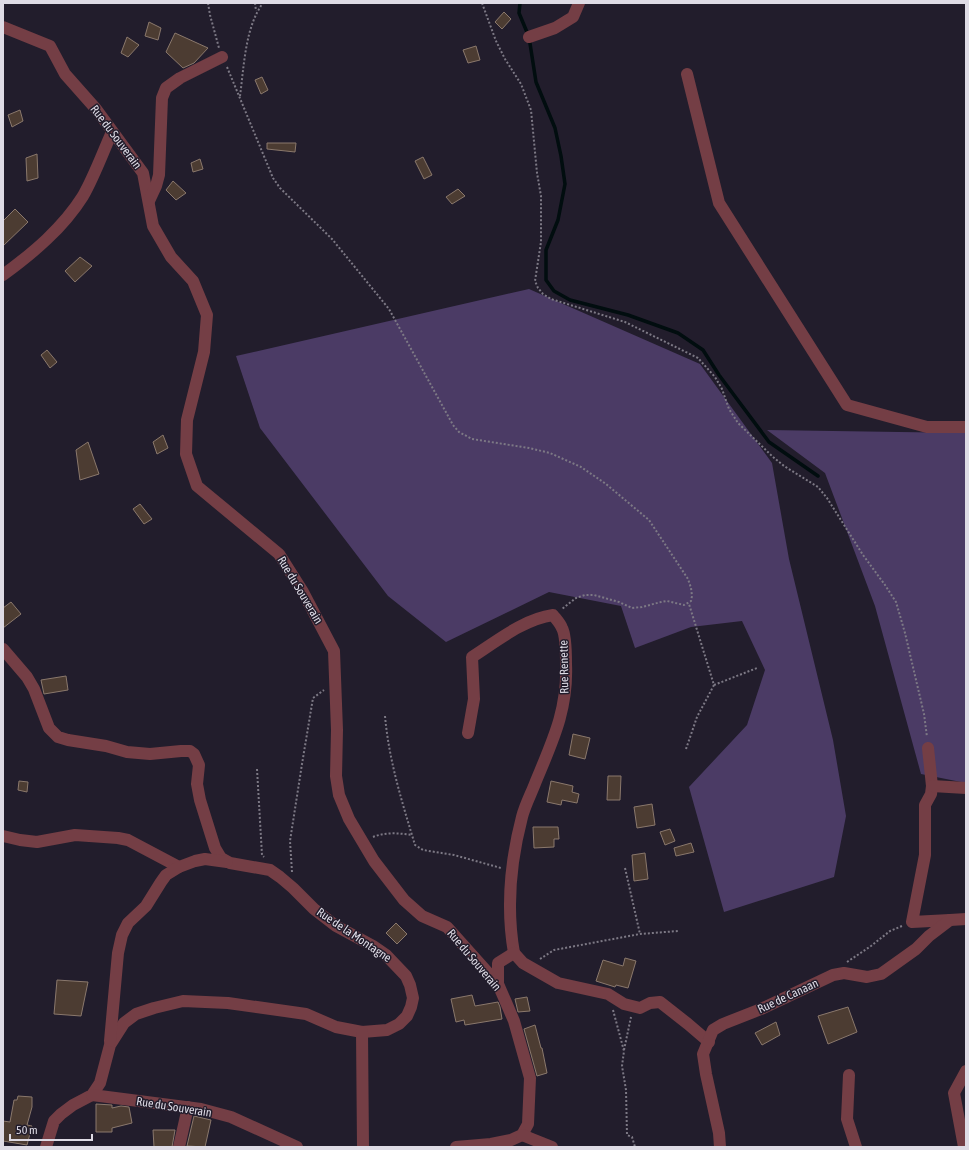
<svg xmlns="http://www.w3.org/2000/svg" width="969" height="1150" viewBox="0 0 969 1150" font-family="'Asap Condensed',sans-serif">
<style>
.green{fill:#4b3b65}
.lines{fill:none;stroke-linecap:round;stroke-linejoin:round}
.stream{stroke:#010d0f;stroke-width:3.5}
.building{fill:#4c3c32;stroke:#8a786c}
.path{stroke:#7d7985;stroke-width:2;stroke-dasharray:2 2;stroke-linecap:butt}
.minor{stroke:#743e45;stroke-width:12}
.labels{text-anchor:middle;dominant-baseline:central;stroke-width:3;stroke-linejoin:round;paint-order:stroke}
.street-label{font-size:12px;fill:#dedbe5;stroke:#221d2c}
</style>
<rect width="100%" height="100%" fill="#221d2c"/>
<g class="green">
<polygon points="529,289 700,364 772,463 789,559 833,740 846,816 834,877 724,912 689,787 747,725 765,670 742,621 691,627 635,648 621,606 549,592 446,642 388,596 260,428 236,356"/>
<polygon points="767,430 966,433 966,783 921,774 875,606 825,473"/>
</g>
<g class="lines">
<polyline class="stream" points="520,3 519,13 529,37 536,82 555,128 561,156 565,184 558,220 546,250 546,280 554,291 570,300 628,315 678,333 703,350 719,375 769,442 818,476"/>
</g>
<g class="building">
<polygon points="504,12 511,19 502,29 495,22"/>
<polygon points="149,22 161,28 158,40 145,36"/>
<polygon points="175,33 208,48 194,63 183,68 166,52"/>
<polygon points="127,37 139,45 128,57 121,53"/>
<polygon points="476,46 480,60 468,63 463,50"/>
<polygon points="262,77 268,90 261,94 255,80"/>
<polygon points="20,110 23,121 12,127 8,115"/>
<polygon points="267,143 296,143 295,152 267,149"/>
<polygon points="37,154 38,178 27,181 26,158"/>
<polygon points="423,157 432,175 424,179 415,161"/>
<polygon points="200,159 203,169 193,172 191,163"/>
<polygon points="173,181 186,193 176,200 166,190"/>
<polygon points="458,189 465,196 452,204 446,197"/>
<polygon points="15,209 28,222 3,246 3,221"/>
<polygon points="80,257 92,266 75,282 65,271"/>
<polygon points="47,350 57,362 50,368 41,355"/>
<polygon points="163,435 168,448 157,454 153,442"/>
<polygon points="88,442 99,474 80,480 76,450"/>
<polygon points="140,504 152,519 144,524 133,509"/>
<polygon points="11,602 21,614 3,628 3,608"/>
<polygon points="66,676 68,690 44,694 41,680"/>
<polygon points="573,734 590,738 585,759 569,755"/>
<polygon points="608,776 621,776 620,800 607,800"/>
<polygon points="19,781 28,782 27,792 18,790"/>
<polygon points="551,781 573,786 572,792 579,794 577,803 562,800 561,805 547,802"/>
<polygon points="652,804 655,825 637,828 634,807"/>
<polygon points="533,827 558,827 559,839 554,839 554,847 534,848"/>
<polygon points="670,829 675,841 665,845 660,832"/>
<polygon points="691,843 694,852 676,856 674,848"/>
<polygon points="645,853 648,879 634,881 632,855"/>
<polygon points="396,923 407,934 397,944 386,933"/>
<polygon points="625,958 636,961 628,988 616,985 615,987 596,981 603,960 623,966"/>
<polygon points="57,980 88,982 81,1016 54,1014"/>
<polygon points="472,995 475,1006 498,1002 500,1007 502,1019 465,1025 464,1020 456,1022 451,999"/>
<polygon points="527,997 530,1011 518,1012 515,999"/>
<polygon points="848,1007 857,1032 828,1044 818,1016"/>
<polygon points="776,1022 780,1035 762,1045 755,1033"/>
<polygon points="535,1025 541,1048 542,1048 547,1073 537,1076 524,1029"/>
<polygon points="18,1096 32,1097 32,1107 27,1125 32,1126 27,1145 3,1141 3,1121 10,1122 14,1100 17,1100"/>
<polygon points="96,1104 112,1105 112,1108 121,1106 129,1107 132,1123 112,1128 112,1132 96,1132"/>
<polygon points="194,1116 211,1120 205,1147 187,1146"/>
<polygon points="153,1130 175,1130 172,1147 154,1147"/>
</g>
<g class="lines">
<g class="path">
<polyline points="208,3 210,15 219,48"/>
<polyline points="255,3 256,11"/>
<polyline points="482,3 496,41 505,59 521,84 531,110 537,173 541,196 541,242 535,281 538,288 543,294 551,299 625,322 698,358 715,377 722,389 729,409 738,423 773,457 784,466 818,487 827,498 863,555 885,585 896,602 905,633 924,714 927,737"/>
<polyline points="227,67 273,178 280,188 332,239 389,309 453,425 459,432 472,439 529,448 550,453 581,467 606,484 649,520 688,579 691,588 692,596 691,601 684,605 667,601 661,602 642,607 632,608 619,602 594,595 585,595 576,598 562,609"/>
<path d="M240 96C244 67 245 27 263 3"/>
<polyline points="714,685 757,668"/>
<path d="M385 716C389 761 402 802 415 845L423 850 454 855 501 868"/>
<polyline points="686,749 697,717 714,685 689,604"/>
<polyline points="257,769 262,855 264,857"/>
<path d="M373 837C385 832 399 833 412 835"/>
<polyline points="625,868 640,934"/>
<polyline points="292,872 290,841 302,764 313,698 324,690"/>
<polyline points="540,959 554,950 640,934 678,931"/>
<polyline points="847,962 871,946 890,931 902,926"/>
<polyline points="613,1010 624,1051 622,1066 626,1090 627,1135 632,1137 635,1147"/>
<polyline points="624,1050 631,1017"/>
</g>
<g class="minor">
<polyline points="3,27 50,46 65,74 96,109 143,173 153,226 171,257 193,281 207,315 204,352 187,420 186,454 197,486 279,554 303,592 334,651 337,730 336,776 339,795 349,819 374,861 404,900 422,916 447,927 498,984 505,1000 514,1021 530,1078 528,1124 522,1135 511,1140 491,1144 456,1147"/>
<polyline points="529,37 555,28 573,17 579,3"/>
<polyline points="687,74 719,203 847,405 927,427 966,427"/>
<polyline points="149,201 156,186 159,175 162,98 166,88 180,78 222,57"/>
<path d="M3 275C33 253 63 228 83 196 94 177 103 152 112 132"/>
<polyline points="3,649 27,677 34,689 49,728 58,737 68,740 106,746 127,752 150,754 181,751 190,751 194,754 199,765 197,784 200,800 215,848 221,858 230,863 270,870 280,877 293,888 314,909 336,926 373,946 386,955 406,976 410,985 413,998 411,1007 407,1016 399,1024 387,1030 362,1032 336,1027 306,1014 228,1003 183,1001 154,1008 136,1014 124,1023 110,1045 100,1083 92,1095 73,1105 61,1114 54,1121 46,1147"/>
<path d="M468 733 474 699 472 657C497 641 524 619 553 615 556 619 560 623 562 628 566 635 566 655 566 664 568 709 553 740 536 781 532 792 525 805 522 817 510 863 506 907 514 953"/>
<polyline points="928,748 932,786 931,794 925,805 925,855 912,922 950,920"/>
<polyline points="932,786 966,788"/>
<polyline points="3,836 20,840 37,842 75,835 118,838 128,840 179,867"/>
<polyline points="498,984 498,963 514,953 523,963 558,983 608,994 624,1004 640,1008 650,1003 660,1002 688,1024 709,1042"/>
<polyline points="362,1032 363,1147"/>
<polyline points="110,1041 118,953 122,935 128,923 146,906 161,882 166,875 179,867 195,861 205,859 227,862"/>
<polyline points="849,1075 847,1119 856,1147"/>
<polyline points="92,1095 201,1109 231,1117 297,1147"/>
<polyline points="522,1135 552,1147"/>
<polyline points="179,1147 188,1107"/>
<polyline points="720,1147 719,1133 706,1074 703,1054 713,1030 723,1024 761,1009 833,975 844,973 867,977 881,974 916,949 929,936 950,920 966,919"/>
<polyline points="964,1147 954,1093 966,1071"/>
</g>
</g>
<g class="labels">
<g class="street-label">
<text transform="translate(116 137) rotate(53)">Rue du Souverain</text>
<text transform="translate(300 590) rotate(59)">Rue du Souverain</text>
<text transform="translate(564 667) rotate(-91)">Rue Renette</text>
<text transform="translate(354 935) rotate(34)">Rue de la Montagne</text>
<text transform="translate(474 960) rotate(50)">Rue du Souverain</text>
<text transform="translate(788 996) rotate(-25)">Rue de Canaan</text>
<text transform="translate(174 1107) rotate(9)">Rue du Souverain</text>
</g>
</g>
<rect width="969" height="1150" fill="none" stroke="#dedbe5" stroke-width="8"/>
<path d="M10 1134v6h82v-6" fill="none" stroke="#dedbe5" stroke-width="2"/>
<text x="16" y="1134" font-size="12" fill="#dedbe5" stroke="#221d2c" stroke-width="3" paint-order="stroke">50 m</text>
</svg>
